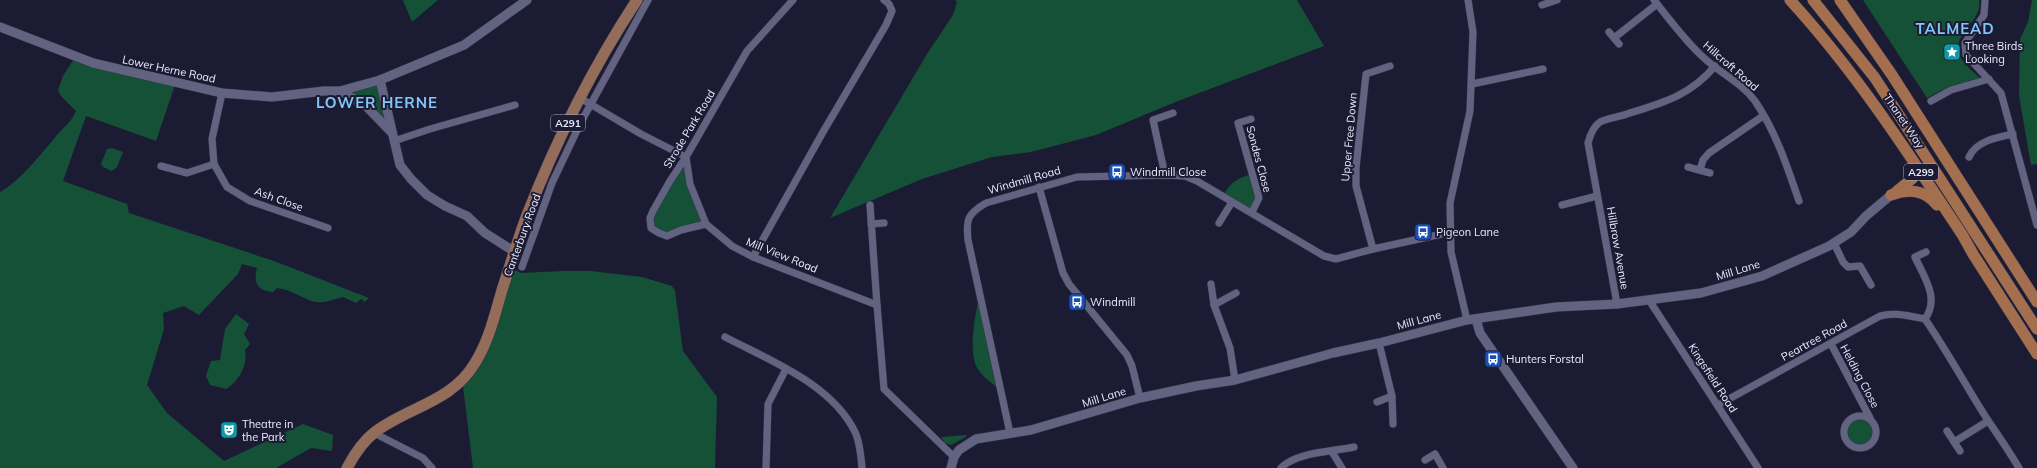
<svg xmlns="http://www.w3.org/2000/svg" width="2037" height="468" viewBox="0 0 2037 468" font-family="Mulish,sans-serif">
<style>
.green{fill:#155136}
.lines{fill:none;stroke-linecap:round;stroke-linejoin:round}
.minor-casing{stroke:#353347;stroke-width:8}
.tertiary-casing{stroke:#353347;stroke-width:10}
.primary-casing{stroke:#353347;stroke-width:12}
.trunk-casing{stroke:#353347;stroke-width:12}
.minor{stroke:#626380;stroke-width:7}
.tertiary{stroke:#626380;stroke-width:9}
.primary{stroke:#936c5a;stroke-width:11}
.trunk{stroke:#a36f4e;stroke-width:11}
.labels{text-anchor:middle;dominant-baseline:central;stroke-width:4;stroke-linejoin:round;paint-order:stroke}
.shield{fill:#1c1b34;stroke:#adadc1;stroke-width:1}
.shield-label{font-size:10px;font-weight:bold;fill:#ebecfd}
.poi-label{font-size:11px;fill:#ebecfd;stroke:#1c1b34;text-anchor:start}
.street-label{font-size:11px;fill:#ebecfd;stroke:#1c1b34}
.district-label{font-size:15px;font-weight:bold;letter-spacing:1px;fill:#82c6f9;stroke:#1c1b34}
</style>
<rect width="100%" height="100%" fill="#1c1b34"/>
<g class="green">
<polygon points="403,0 438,0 412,22"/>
<polygon points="955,0 1297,0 1324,46 1178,101 1096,135 1031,152 992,157 922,179 830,218 927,54 953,15 957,2"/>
<path d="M1863 0H1979C1984 23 1943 38 1964 62 1968 68 1975 73 1980 78L1942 90 1927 98Z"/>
<polygon points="2032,0 2037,0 2037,164 2031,165 2019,96 2020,39 2028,22"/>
<path d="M74 59 177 79 156 141 86 116 63 181 127 204 129 213 274 261 369 298 365 302 361 299 356 303 343 297C334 299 322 305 312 301 300 297 292 290 277 288L273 292C257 291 253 282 257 268L242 264 238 274 199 315 184 306 163 313 164 329 147 385 167 413 224 461 303 424 333 435 332 451 311 448 276 468H0V192C20 181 42 153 57 135 64 127 72 121 76 111L61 96 58 90 63 76Z"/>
<polygon points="380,80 392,133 340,91"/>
<polygon points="112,148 123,152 117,167 112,171 103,167 101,164 107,149"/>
<polygon points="686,157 690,184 706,224 667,236 651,228 653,210"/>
<path d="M1252 174 1259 198 1252 212 1223 196C1230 182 1238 178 1252 174Z"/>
<polygon points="510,267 521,273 562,271 591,271 642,277 672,286 675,291 683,351 717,397 715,468 473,468 463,386 465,377 474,365"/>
<path d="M980 294 1000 390C992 383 981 376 976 366 969 346 975 314 980 294Z"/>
<path d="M236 314 249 324 244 334 250 344 245 350C248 365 239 381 226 389L210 385 206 376 211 361 220 360 225 329Z"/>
<circle cx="1860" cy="432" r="16"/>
<polygon points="966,435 966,437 951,445 945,443 941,437"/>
</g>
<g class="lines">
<defs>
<g id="minor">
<path d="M1654 0C1670 20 1685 41 1704 58 1720 73 1742 83 1755 101 1776 132 1787 166 1799 201"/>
<polyline points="1985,0 1984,15 1965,43 1966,55 2001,93 2037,225"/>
<polyline points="1542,5 1557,0"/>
<polyline points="1609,32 1619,44"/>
<polyline points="1614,38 1657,4"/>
<polyline points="1472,84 1543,69"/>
<polyline points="222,93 212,139 214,164 227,187 250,201 328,228"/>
<polyline points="580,98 641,134 686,157 690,184 706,224 732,246 753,257 877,305 884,389 954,457"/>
<polyline points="1931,101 1951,90 1989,79"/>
<polyline points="1251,119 1238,123 1259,198 1252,212"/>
<polyline points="394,141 430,129 515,105"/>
<path d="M1969 157C1976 141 1998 137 2013 134"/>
<polyline points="161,166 187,173 214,164"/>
<polyline points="1688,167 1710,173"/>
<polyline points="1700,170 1703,160 1709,153 1763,116"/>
<polyline points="1165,175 1153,120 1173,113"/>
<polyline points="1039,187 1063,273 1069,284 1127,355 1132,366 1140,398"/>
<polyline points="870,205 877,305"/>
<polyline points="1562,205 1597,196"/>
<polyline points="1219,223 1232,202"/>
<polyline points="706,224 681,230 667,236 659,233 651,228 650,218 653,211 670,181 686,157 747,51 793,0"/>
<polyline points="871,224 884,223"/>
<polyline points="1834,243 1843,262 1848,267 1860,266 1871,285"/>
<polyline points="1373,249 1356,186 1356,168 1366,74 1390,66"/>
<polyline points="753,257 823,132 886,25 892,11 889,4 884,0"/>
<polyline points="522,267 552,183 581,122 648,0"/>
<polyline points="1211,284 1214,305 1230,348 1235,380"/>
<polyline points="1649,300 1758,468"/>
<path d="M1617 304 1588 143C1590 135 1593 127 1600 122 1607 118 1619 117 1627 114 1662 103 1690 96 1715 66"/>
<polyline points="1214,305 1236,293"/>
<path d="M1925 319C1940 298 1924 277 1915 257L1926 252"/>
<polyline points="1467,320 1451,252 1450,203 1470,111 1473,32 1468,0"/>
<path d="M725 337C769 360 832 384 855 432 860 442 861 457 862 468"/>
<polyline points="1379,343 1392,396 1393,424"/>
<polyline points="1831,344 1870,418"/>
<polyline points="1377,402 1392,396"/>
<path d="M1718 405 1880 316C1895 312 1909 316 1925 319 1947 351 1966 386 1987 419 1998 435 2009 451 2019 468"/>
<circle cx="1860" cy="432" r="16"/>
<polyline points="1947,431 1960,451"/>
<polyline points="374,433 423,458 432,468"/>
<path d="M1010 433 968 240C966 220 967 214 986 203L1077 177 1165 175 1185 176 1197 181 1324 256 1336 259 1373 249 1451 232"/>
<polyline points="1954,442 1988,421"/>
<polyline points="1332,452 1342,468"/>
<polyline points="1425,460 1435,454 1443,468"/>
<polyline points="766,468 768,404 786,369"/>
<path d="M1281 468C1296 452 1331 452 1354 447"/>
</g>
<g id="tertiary">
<polyline points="0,27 93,63 222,93 272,97 324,91 340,91 366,106 392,133"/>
<polyline points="380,80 400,165 411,179 427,195 445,206 467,216 485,233 515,252"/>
<polyline points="340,91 380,80 464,45 527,0"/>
<polyline points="1476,319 1480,333 1573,468"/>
<polyline points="951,468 954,457 959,450 976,439 1031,430 1140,398 1196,386 1235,380 1333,353 1379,343 1467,320 1556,307 1617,304 1701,293 1762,276 1829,246 1851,232 1866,216 1891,195"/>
</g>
<path id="primary" d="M347 468C354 455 363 441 375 432 408 407 452 402 475 363 490 339 495 313 503 287 511 263 518 239 527 215 556 141 593 67 637 0"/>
<g id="trunk">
<path d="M1790 0C1856 72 1909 154 1963 236L1973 254 2037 354"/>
<polyline points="1813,0 1875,78 2037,329"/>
<polyline points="1840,0 1892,75 2037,302"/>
<polyline points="1896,192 1913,178 1916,166"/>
<path d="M1891 195C1909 189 1924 189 1937 205"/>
</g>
</defs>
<use href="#minor" class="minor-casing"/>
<use href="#tertiary" class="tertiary-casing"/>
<use href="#primary" class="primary-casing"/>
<use href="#trunk" class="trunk-casing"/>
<use href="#minor" class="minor"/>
<use href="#tertiary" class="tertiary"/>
<use href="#primary" class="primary"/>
<use href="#trunk" class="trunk"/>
</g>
<defs>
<symbol id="sight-square" viewBox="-11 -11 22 22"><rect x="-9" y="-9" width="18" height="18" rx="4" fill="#0f9aa8" stroke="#1c1b34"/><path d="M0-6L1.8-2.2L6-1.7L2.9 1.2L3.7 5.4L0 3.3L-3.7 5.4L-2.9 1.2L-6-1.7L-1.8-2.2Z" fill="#fff"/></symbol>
<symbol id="bus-square" viewBox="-11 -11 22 22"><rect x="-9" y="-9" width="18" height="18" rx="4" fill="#1a4fb4" stroke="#1c1b34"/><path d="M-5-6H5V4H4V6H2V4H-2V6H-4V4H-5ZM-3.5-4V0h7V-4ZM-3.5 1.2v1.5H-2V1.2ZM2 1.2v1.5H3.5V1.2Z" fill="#fff"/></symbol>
<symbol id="theatre-square" viewBox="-11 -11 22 22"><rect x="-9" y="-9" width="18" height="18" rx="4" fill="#0f9aa8" stroke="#1c1b34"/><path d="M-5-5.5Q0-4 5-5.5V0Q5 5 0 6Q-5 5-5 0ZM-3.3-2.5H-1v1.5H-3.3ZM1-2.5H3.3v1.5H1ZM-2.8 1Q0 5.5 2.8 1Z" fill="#fff"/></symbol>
</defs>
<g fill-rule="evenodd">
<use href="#sight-square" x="1942" y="42" width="20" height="20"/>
<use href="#bus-square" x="1107" y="162" width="20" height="20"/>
<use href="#bus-square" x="1413" y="222" width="20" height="20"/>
<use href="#bus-square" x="1067" y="292" width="20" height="20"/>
<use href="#bus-square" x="1483" y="349" width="20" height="20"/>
<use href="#theatre-square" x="219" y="420" width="20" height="20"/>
</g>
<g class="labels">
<g class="shield">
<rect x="551" y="115" width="34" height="16" rx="3"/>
<rect x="1904" y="164" width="34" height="16" rx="3"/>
</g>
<g class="shield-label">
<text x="568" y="123">A291</text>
<text x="1921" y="172">A299</text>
</g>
<g class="poi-label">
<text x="1965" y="46">Three Birds<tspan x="1965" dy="13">Looking</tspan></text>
<text x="1130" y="172">Windmill Close</text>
<text x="1436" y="232">Pigeon Lane</text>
<text x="1090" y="302">Windmill</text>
<text x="1506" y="359">Hunters Forstal</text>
<text x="242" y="424">Theatre in<tspan x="242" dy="13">the Park</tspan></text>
</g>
<g class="street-label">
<text transform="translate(1731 66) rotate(41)">Hillcroft Road</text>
<text transform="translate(169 69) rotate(12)">Lower Herne Road</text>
<text transform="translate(1904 121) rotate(56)">Thanet Way</text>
<text transform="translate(689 129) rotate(-59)">Strode Park Road</text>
<text transform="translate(1349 137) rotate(-85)">Upper Free Down</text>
<text transform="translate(1259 159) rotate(75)">Sondes Close</text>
<text transform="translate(1024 180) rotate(-16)">Windmill Road</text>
<text transform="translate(279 199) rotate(20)">Ash Close</text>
<text transform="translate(522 235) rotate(-70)">Canterbury Road</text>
<text transform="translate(1618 248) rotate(80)">Hillbrow Avenue</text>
<text transform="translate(782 255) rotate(22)">Mill View Road</text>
<text transform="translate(1738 270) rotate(-17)">Mill Lane</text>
<text transform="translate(1419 320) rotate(-15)">Mill Lane</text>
<text transform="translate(1814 340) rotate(-29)">Peartree Road</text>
<text transform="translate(1860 376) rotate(62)">Helding Close</text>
<text transform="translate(1713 378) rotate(57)">Kingsfield Road</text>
<text transform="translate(1104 397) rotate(-17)">Mill Lane</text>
</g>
<g class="district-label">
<text x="1955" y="28">TALMEAD</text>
<text x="377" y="102">LOWER HERNE</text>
</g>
</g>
</svg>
